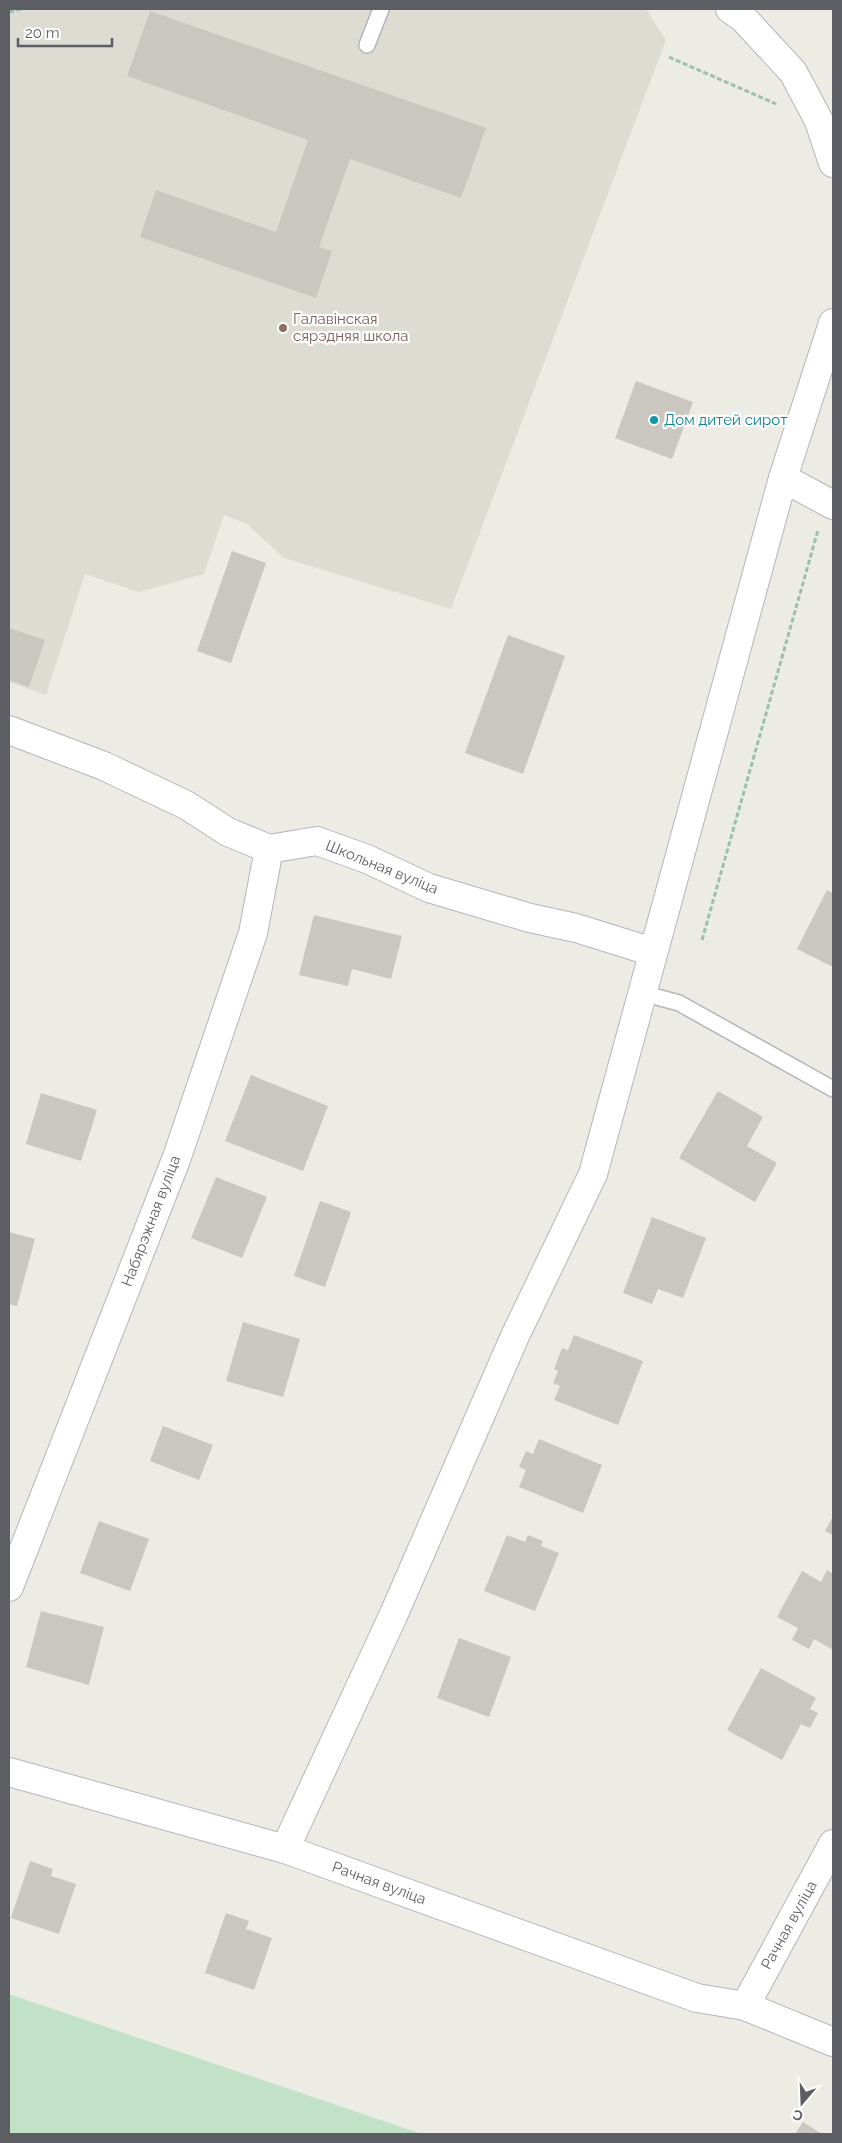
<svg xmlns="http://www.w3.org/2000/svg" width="842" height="2143" viewBox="0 0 842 2143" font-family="Raleway,sans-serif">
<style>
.education{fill:#dddcd2}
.green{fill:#c2e2c7}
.building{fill:#c9c7c0}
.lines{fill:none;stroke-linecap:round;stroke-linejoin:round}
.lane-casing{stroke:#b4b5ba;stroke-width:18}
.street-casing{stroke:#b4b5ba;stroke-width:30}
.path{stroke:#9bc0ab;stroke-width:3;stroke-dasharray:5 2.5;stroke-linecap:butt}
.lane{stroke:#fff;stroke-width:15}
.street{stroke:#fff;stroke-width:28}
.education-dot{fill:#8d6e63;stroke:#fff;stroke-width:2}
.culture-dot{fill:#0f9aa8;stroke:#fff;stroke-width:2}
.labels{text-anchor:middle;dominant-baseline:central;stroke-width:4.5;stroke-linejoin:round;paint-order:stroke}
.education-label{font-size:15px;fill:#785e54;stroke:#fff;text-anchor:start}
.culture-label{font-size:15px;fill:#0d838f;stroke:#fff;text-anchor:start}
.street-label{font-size:15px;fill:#5c5e63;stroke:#fff}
</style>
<rect width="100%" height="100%" fill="#edece4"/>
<polygon class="education" points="9,9 646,9 666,40 451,609 284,558 247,524 224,515 204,574 139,592 85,574 46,695 9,682"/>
<polygon class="green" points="9,1994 422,2134 9,2134"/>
<g class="building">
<polygon points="150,11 486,128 461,198 350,159 319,247 332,251 316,298 140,237 156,190 276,232 308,140 127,76"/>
<polygon points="636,381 693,402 672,459 615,438"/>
<polygon points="232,551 266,563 231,663 197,651"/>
<polygon points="9,628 45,640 29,687 9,680"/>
<polygon points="508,635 565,656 523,774 465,753"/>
<polygon points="827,890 833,893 833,967 797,949"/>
<polygon points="314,915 402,936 391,979 352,969 348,986 299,975"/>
<polygon points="251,1075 328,1106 303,1171 225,1141"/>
<polygon points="718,1091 763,1117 747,1146 777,1163 755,1202 679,1158"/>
<polygon points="41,1093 97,1110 81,1161 26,1144"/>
<polygon points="216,1177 267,1197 242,1258 191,1238"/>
<polygon points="320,1201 351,1212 325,1287 294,1276"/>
<polygon points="652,1217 706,1238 683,1298 658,1289 652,1304 623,1293"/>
<polygon points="9,1232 35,1239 17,1306 9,1304"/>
<polygon points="243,1322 300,1339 283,1397 226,1381"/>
<polygon points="574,1335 643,1361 618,1425 554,1400 560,1386 553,1383 558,1371 554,1369 562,1348 568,1350"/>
<polygon points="163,1426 213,1445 199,1480 150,1461"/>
<polygon points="539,1439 602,1465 583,1513 519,1487 526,1470 519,1467 526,1451 533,1454"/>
<polygon points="833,1516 833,1535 825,1531"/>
<polygon points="99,1521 149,1539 130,1591 80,1573"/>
<polygon points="507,1535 525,1542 528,1535 543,1541 541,1546 559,1553 535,1611 484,1591"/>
<polygon points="827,1570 833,1574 833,1650 814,1639 809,1649 792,1640 798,1628 777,1617 802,1571 821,1582"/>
<polygon points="41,1611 104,1627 89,1685 26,1667"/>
<polygon points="459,1638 511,1657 489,1717 437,1698"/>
<polygon points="761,1668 816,1698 810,1709 818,1713 810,1728 801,1724 782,1760 727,1730"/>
<polygon points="30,1861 53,1869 51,1876 76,1884 59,1934 11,1918"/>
<polygon points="226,1913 249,1921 246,1929 272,1938 254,1990 205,1973"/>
<polygon points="803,2122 822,2134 795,2134"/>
</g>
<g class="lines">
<defs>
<g id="lane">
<polyline points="367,45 381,9"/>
<polyline points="642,993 679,1003 833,1089"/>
</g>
<g id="street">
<polyline points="730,9 743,18 793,72 819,121 833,163"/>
<polyline points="783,478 833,505"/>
<polyline points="9,730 104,766 186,805 228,832 269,849 317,841 367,859 429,888 530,918 576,928 653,952"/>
<polyline points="9,1587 177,1157 253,933 269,849"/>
<polyline points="9,1772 285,1849 697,1998 745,2006 833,2042"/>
<polyline points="285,1849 393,1616 515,1336 593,1174 783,478 833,323"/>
<polyline points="745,2006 833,1844"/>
</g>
</defs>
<use href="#lane" class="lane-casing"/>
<use href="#street" class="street-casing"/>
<g class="path">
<polyline points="9,12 21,9"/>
<polyline points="669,57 776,104"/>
<polyline points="702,940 818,530"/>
</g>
<use href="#lane" class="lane"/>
<use href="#street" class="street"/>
</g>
<circle class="education-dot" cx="283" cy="328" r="5"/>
<circle class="culture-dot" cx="654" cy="420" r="5"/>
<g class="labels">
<g class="education-label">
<text x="293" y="319">Галавінская<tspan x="293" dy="17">сярэдняя школа</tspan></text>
</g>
<g class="culture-label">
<text x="664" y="420">Дом дитей сирот</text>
</g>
<g class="street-label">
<text transform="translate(382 867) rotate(22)">Школьная вуліца</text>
<text transform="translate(151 1221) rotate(-69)">Набярэжная вуліца</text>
<text transform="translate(379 1883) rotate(20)">Рачная вуліца</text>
<text transform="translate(789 1925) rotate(-61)">Рачная вуліца</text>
</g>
</g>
<rect width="842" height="2143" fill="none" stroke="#5c5e63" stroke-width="20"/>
<g transform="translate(802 2103) rotate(199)" stroke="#ffffff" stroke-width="4" paint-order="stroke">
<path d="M0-4L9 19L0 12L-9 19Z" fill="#5c5e63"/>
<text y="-8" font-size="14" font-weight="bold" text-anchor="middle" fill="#5c5e63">С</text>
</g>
<path d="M18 38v8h94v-8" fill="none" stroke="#5c5e63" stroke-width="2.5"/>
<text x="25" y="38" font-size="15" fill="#5c5e63" stroke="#ffffff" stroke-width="4" paint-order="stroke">20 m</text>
</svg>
